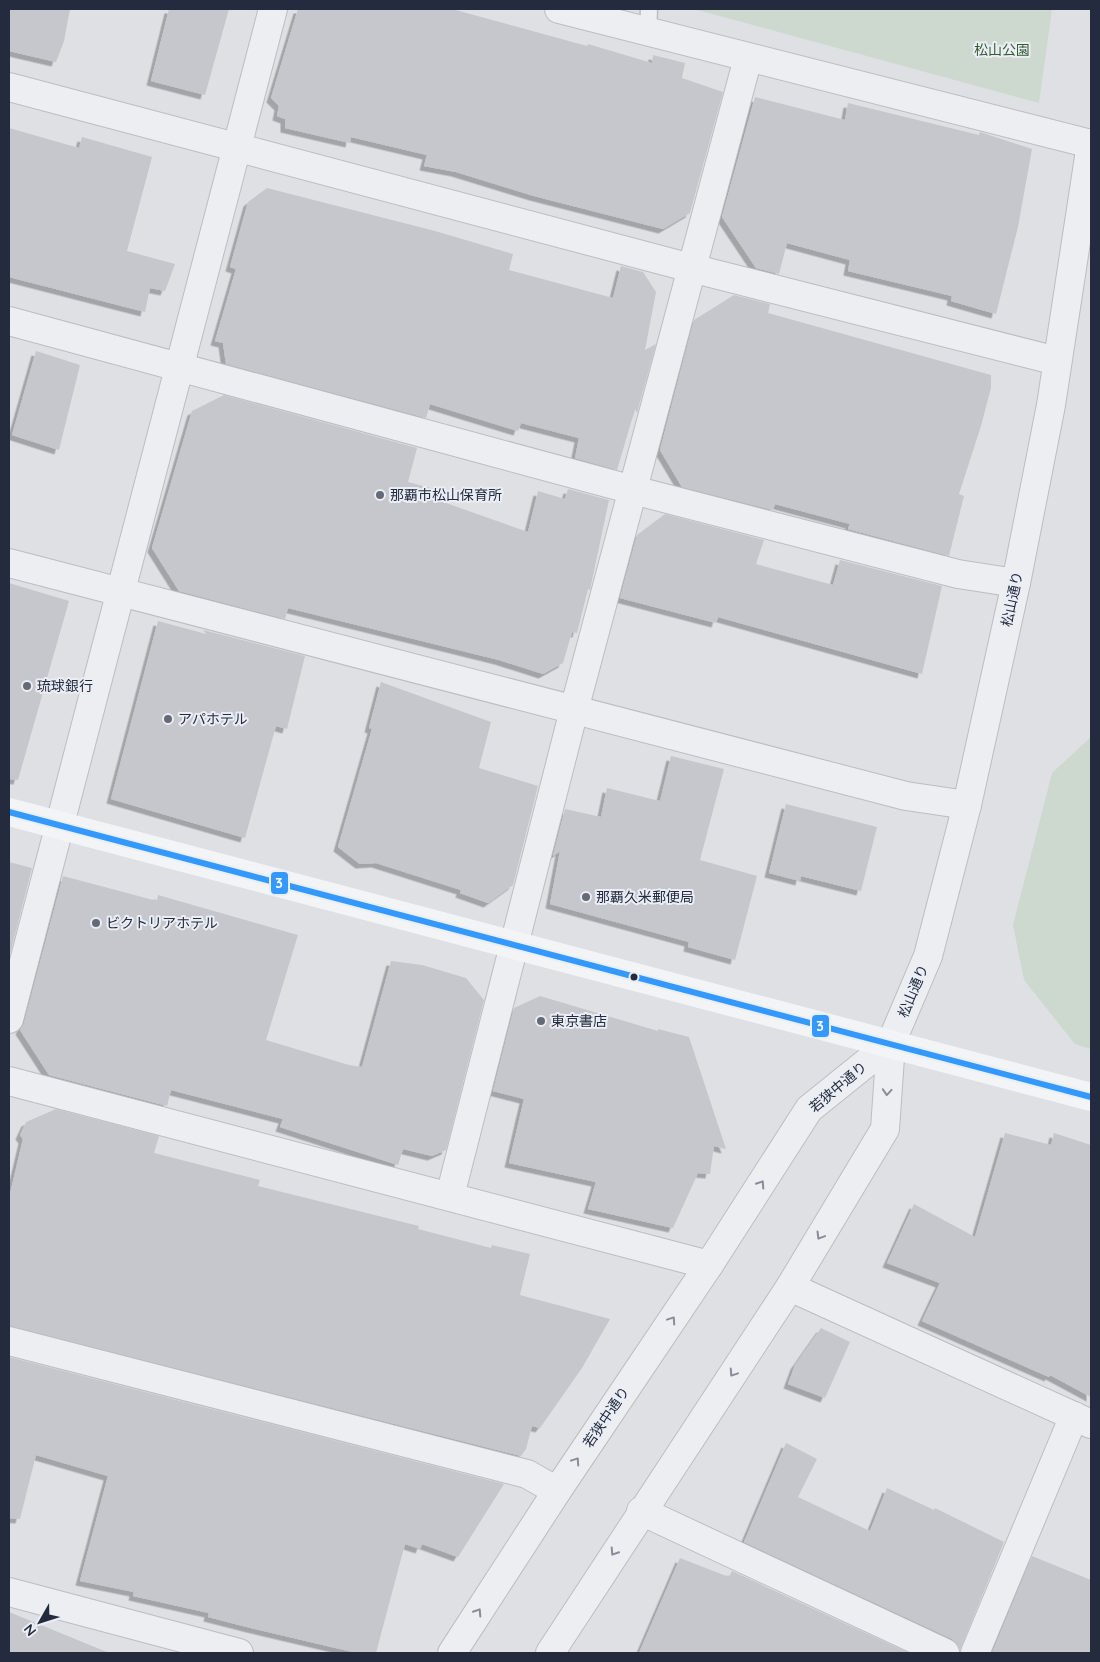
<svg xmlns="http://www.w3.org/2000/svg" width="1100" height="1662" viewBox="0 0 1100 1662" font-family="Quicksand,'Noto Sans JP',sans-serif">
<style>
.green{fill:#cdd8ce}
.building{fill:#c5c7cc;filter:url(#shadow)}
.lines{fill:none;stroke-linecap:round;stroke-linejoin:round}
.service-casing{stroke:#bbbdc2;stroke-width:19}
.minor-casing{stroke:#bbbdc2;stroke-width:30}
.tertiary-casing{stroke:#bbbdc2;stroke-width:30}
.service{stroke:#edeef1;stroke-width:16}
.minor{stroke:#edeef1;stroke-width:28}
.tertiary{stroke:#edeef1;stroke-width:28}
.secondary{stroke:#f2f4f5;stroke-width:28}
.bus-1-casing{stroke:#eaeef5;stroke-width:10}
.bus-1{stroke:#39f;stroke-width:6}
.oneway{stroke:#888c98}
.poi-dot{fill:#656a78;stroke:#eaeef5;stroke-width:2}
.bus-dot{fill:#242b3e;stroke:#eaeef5;stroke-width:2}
.labels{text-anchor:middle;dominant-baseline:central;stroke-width:4;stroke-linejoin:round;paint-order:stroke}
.park-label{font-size:14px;fill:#355b30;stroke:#eaeef5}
.poi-label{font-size:14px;fill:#242b3e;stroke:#eaeef5;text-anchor:start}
.street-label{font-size:14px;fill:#242b3e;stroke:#eaeef5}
.line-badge{stroke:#eaeef5;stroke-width:2}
.badge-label{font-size:14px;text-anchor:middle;font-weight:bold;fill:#fff}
</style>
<defs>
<filter id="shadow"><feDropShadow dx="-4.5" dy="4.5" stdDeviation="0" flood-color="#0004"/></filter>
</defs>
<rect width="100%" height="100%" fill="#dee0e4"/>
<g class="green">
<polygon points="694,9 1052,9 1039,103"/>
<polygon points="1091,737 1091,1049 1075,1044 1024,980 1013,925 1052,773"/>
</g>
<g class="building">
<polygon points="9,9 70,9 64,41 56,62 9,51"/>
<polygon points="169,9 229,9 205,95 151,81"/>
<polygon points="298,9 452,9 587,46 588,44 652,63 653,55 685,63 682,78 723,92 690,213 663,229 534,196 456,172 424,166 427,155 351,137 350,143 285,128 285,119 277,116 279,106 271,98"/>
<polygon points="755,97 845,120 848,103 979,135 980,132 1032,149 1018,227 996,314 951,301 952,296 848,271 850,260 787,243 779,274 756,268 722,217"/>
<polygon points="9,128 79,148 82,137 152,157 127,251 175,264 165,291 150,288 145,312 9,277"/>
<polygon points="267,188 435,231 513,254 509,270 613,298 621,266 643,272 656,292 645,350 656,344 637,413 635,409 617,470 575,458 579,438 521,423 518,431 430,404 426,418 226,364 223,343 215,341 236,269 230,267 248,202"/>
<polygon points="734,295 770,304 768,313 991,375 991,388 981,426 959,494 964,496 949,556 848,529 850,524 775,504 773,510 682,487 660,450 694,320"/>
<polygon points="36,351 80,365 59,450 12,435"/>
<polygon points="224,395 417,448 408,482 449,493 446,503 528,532 538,491 565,499 568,489 609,500 590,590 588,589 577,633 572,632 563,663 543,674 499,660 288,608 285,619 179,591 152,548 192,411"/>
<polygon points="665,514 764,540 756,564 833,585 840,560 942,586 922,674 718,617 716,623 620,598 637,535"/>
<polygon points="9,583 69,601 18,780 9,779"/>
<polygon points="158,621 206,634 203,630 305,656 287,729 276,726 245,838 111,799"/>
<polygon points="381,682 491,722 479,768 538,786 513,885 488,903 460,893 461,890 376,863 360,864 338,847 372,729 369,728"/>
<polygon points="671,756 724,769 700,860 757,876 735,960 688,947 689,942 550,904 560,851 553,856 565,809 601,817 607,788 660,801"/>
<polygon points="786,804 877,827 861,891 801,876 800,881 769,873"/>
<polygon points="9,862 32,868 9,958"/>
<polygon points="63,876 157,901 158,895 298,935 266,1040 349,1065 362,1067 391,961 422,965 466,978 484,1000 446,1150 432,1156 403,1149 398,1165 280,1127 283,1119 171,1090 167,1106 49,1075 20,1030 24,1023"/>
<polygon points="540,996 658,1031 658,1029 689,1037 726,1149 714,1146 710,1174 698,1173 673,1228 588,1209 596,1182 509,1163 524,1099 493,1091 514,1008"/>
<polygon points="56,1109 159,1136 154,1153 260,1180 258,1186 419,1226 418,1229 491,1248 492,1245 530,1254 520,1295 610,1319 582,1368 540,1428 532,1426 526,1449 521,1456 9,1326 9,1198 23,1139 20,1135 26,1122"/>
<polygon points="1005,1133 1051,1145 1054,1133 1091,1145 1091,1397 1050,1375 1049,1377 922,1321 940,1283 887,1263 914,1204 975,1237"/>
<polygon points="821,1328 850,1342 825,1398 788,1384 795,1365"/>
<polygon points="9,1357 504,1484 458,1557 422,1544 420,1549 405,1544 376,1653 357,1653 251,1628 208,1617 209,1613 133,1596 134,1592 80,1581 108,1476 36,1455 20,1519 9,1518"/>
<polygon points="786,1443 817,1459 798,1497 870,1531 887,1488 934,1510 935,1508 1004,1542 960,1650 957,1644 952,1639 744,1542"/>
<polygon points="1032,1556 1091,1580 1091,1653 992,1653"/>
<polygon points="680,1558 729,1577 732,1571 909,1653 639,1653"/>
<polygon points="9,1612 107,1652 107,1653 9,1653"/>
</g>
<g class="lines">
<defs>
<polyline id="service" points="648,32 649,9"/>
<g id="minor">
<polyline points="559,9 1091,144"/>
<polyline points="9,87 691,268 1057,361"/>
<polyline points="9,321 633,490 958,574 1016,583"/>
<polyline points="9,563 906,796 967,805"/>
<polyline points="9,1019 273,9"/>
<polyline points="9,1081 709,1265"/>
<polyline points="450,1196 574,710 748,58"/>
<polyline points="790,1287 1091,1424"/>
<polyline points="9,1341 527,1474 557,1491"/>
<polyline points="641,1511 945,1653"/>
<polyline points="9,1592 239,1653"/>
<polyline points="975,1653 1074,1416"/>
</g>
<g id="tertiary">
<polyline points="452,1653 557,1491 709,1265 809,1109 891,1043"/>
<polyline points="550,1653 790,1287 885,1129 891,1043 928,956 967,805 1016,583 1051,405 1091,144"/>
</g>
</defs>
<use href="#service" class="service-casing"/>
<use href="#minor" class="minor-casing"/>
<use href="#tertiary" class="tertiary-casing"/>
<use href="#service" class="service"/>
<use href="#minor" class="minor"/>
<use href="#tertiary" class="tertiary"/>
<polyline class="secondary" points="9,812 1091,1097"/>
<defs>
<polyline id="bus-1" points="9,812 1091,1097"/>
</defs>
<use href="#bus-1" class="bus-1-casing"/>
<use href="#bus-1" class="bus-1"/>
</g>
<defs><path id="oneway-chevron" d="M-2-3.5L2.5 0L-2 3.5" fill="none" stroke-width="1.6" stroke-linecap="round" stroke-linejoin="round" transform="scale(1.25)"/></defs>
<g class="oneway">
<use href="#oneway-chevron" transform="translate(887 1092) rotate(94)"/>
<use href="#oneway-chevron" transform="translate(761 1184) rotate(-57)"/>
<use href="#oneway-chevron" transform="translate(820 1236) rotate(121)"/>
<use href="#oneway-chevron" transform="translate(672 1320) rotate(-56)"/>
<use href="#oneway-chevron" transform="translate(733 1373) rotate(124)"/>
<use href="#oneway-chevron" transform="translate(576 1461) rotate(-56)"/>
<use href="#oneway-chevron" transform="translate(614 1552) rotate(123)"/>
<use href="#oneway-chevron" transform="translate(478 1612) rotate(-57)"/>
</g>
<g class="poi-dot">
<circle cx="380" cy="495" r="5"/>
<circle cx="27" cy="686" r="5"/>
<circle cx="168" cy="719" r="5"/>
<circle cx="586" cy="897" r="5"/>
<circle cx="96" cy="923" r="5"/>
<circle cx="541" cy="1021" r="5"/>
</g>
<circle class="bus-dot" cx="634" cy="977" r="4.5"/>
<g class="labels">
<g class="park-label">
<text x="1002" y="50">松山公園</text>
</g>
<g class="poi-label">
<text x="390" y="495">那覇市松山保育所</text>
<text x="37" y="686">琉球銀行</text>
<text x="178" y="719">アパホテル</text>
<text x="596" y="897">那覇久米郵便局</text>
<text x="106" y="923">ビクトリアホテル</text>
<text x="551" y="1021">東京書店</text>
</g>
<g class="street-label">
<text transform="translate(1012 599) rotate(-78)">松山通り</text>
<text transform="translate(913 991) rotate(-67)">松山通り</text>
<text transform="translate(838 1087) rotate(-40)">若狭中通り</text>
<text transform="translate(606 1417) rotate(-56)">若狭中通り</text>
</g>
</g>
<g class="line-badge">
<rect x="270" y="871" width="19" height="24" rx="5" fill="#39f"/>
<rect x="811" y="1014" width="19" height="24" rx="5" fill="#39f"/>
</g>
<g class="badge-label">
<text x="279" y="888">3</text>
<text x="820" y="1031">3</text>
</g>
<rect width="1100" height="1662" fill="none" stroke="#242b3e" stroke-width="20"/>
<g transform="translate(40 1622) rotate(231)" stroke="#eaeef5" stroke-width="4" paint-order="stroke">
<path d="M0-4L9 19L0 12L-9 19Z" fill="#242b3e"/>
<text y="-8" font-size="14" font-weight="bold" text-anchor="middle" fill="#242b3e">N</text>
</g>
</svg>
